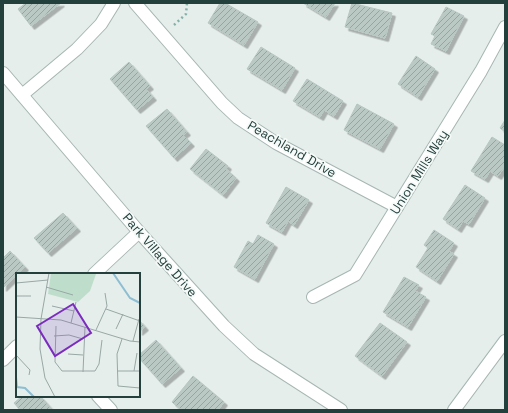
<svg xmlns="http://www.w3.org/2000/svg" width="508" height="413" viewBox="0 0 508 413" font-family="'Space Grotesk',sans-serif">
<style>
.building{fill:url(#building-hatch);stroke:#b7c7c3;filter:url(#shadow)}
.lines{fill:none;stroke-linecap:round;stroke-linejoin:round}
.minor-casing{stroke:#a7b6b3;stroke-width:14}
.tertiary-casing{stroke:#a7b6b3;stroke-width:14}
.path{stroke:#85b1a9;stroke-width:2.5;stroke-dasharray:2 3;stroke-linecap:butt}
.minor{stroke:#fff;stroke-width:12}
.tertiary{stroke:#fff;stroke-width:12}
.labels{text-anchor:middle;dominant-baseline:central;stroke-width:3.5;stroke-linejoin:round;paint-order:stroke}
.street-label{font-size:13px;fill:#24403c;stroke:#f5faf8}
.inset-river{fill:none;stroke:#8ebed2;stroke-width:2}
.inset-road{fill:none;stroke:#98a8a5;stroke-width:1}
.view{fill:#7b2cbf;fill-opacity:0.15;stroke:#7b2cbf;stroke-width:2}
.inset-edge{fill:none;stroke:#24403c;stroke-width:2}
</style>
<defs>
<pattern id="building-hatch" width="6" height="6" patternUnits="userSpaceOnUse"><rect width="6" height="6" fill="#bac9c4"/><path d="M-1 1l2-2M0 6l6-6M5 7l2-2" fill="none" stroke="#97a5a0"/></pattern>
<filter id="shadow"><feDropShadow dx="3.5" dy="3.5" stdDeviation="0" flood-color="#0004"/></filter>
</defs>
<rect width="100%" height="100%" fill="#e5eeeb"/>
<g class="building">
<polygon points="26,3 61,3 31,26 18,9"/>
<polygon points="220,3 225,3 258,22 244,45 208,23"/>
<polygon points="303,3 335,3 326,17"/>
<polygon points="352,3 392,13 385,38 345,27"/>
<polygon points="446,7 464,16 446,51 431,44 435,36 431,34"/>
<polygon points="261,47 295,68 282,90 247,69"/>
<polygon points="416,56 435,69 418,97 398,84"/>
<polygon points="129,62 150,86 146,89 153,97 137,110 110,79"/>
<polygon points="307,79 343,101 334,116 324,110 320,117 293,101"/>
<polygon points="357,104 394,124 380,149 344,130"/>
<polygon points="167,109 187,132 183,135 191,143 174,158 146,126"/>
<polygon points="505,120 505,132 500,128"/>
<polygon points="492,137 505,145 505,166 498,176 490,171 485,179 471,171"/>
<polygon points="206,149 228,166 226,169 236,178 223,195 190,169"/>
<polygon points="465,185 485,198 469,224 463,221 458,229 443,219"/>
<polygon points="286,187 309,200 294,225 288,221 282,232 266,223"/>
<polygon points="63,213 77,228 48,253 34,238"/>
<polygon points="434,230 454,243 449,251 454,254 437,281 416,267 428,248 424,245"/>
<polygon points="258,235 274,244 255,279 234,267 248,241 253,244"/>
<polygon points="10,251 25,267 3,288 3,258"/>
<polygon points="404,277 419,285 415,291 426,297 408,327 383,312"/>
<polygon points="139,320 145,327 139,332"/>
<polygon points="380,323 407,342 382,376 355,356"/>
<polygon points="156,340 181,368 162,384 139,358 139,355"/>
<polygon points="193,376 224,402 218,410 181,410 172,402"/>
<polygon points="22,396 40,396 53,410 20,410 14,403"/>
</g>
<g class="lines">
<defs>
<g id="minor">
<polyline points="135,3 222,103 238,118 276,143 397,207"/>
<polyline points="3,73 139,232 224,326 254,354 341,410"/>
<polyline points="22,95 77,49 101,24 114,3"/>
<polyline points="94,274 139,232"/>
<polyline points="313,297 355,275 481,71 505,27"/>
<polyline points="3,360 17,346"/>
<polyline points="98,396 111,410"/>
</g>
<polyline id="tertiary" points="454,410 505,341"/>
</defs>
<use href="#minor" class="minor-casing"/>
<use href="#tertiary" class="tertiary-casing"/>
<polyline class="path" points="174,25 186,14 187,3"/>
<use href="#minor" class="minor"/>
<use href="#tertiary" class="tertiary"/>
</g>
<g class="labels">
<g class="street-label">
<text transform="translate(292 149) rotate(30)">Peachland Drive</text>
<text transform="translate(419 172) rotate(-58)">Union Mills Way</text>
<text transform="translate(160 255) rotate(49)">Park Village Drive</text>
</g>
</g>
<g transform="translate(16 273)">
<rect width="124" height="124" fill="#e5eeeb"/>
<path d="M35 0H79L80 1 74 18 62 29 32 21Z" fill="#bedecb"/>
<path d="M58 3H74V12H58Z" fill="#bedecb"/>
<path class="inset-river" d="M97 0 114 25 124 30M0 104 1 114 9 115 18 124"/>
<path class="inset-road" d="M33 0 25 46 24 76 29 105 39 124M0 10 32 7M30 14 57 22M0 23H15M36 33 58 38M90 36 124 48M0 44 45 47 114 68 124 69M55 50 60 29M40 53 39 89 46 98H79L83 91 86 67M100 56 107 41M80 57 91 33 89 20M38 63 53 62 67 66M106 66 101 81 102 113 124 115M117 68 123 46M52 81 67 82M0 82 14 97 13 102M101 98H124M118 98 121 80M67 99 69 54"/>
<path class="view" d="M57 31 75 60 39 83 21 53Z"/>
<rect width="124" height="124" class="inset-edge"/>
</g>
<rect width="508" height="413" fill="none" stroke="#24403c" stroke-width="8"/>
</svg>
